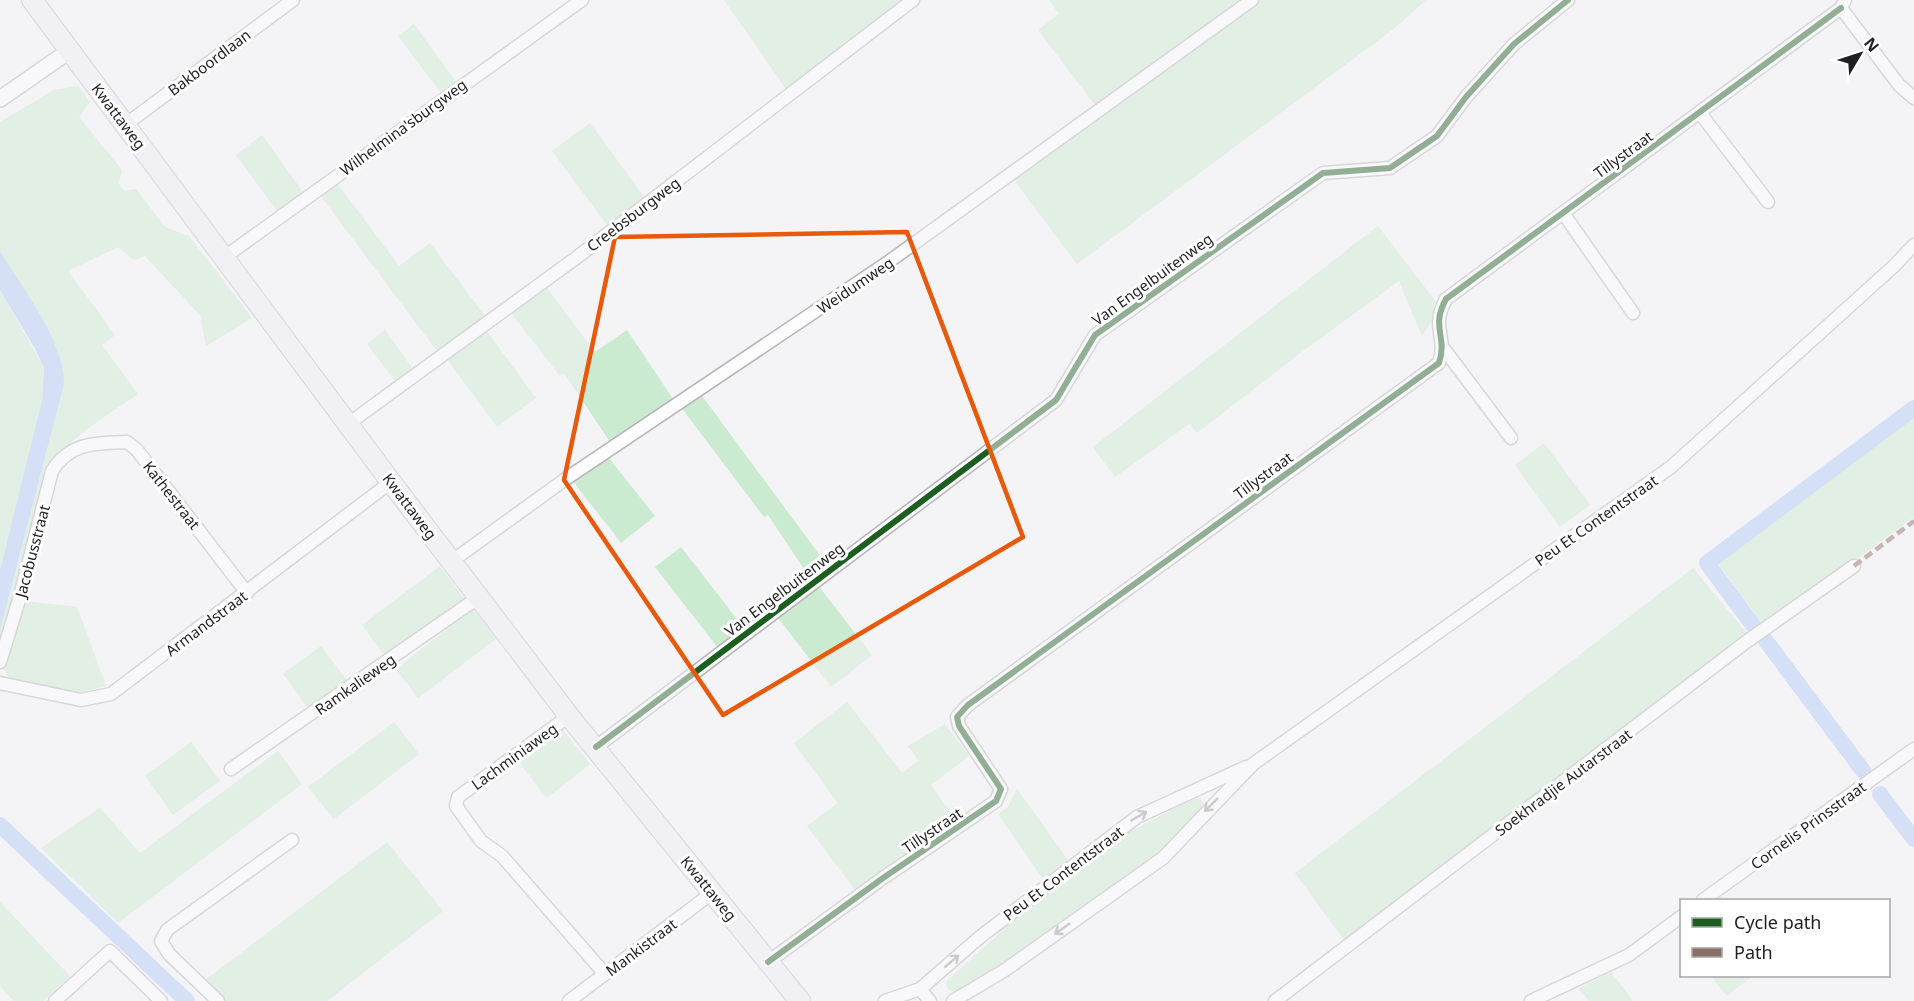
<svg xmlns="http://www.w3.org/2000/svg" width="1914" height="1001" viewBox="0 0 1914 1001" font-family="'Noto Sans',sans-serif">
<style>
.green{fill:#cbebd0}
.water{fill:#b0caf6}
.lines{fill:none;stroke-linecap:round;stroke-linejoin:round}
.canal{stroke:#b0caf6;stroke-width:16}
.minor-casing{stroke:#b5b4b6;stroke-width:15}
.tertiary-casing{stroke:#b5b4b6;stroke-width:18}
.primary-casing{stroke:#b1b2bd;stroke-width:22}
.minor{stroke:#fdfdfe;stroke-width:12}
.tertiary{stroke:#fdfdfe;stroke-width:15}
.primary{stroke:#ecedf3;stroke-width:20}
.quiet{stroke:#8d6e63;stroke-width:4.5;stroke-dasharray:9 4.5;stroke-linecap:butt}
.cycleway-casing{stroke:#fff;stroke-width:10}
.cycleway{stroke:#1b5e20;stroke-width:6}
.oneway{stroke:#99999a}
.marked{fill:none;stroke:#e8590c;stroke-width:4.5;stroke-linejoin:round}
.labels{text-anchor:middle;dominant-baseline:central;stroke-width:6;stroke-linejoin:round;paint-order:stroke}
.street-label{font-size:15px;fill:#1f1e20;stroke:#fff}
</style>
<rect width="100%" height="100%" fill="#f4f3f5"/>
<g class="green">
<polygon points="724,0 905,0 786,89"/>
<polygon points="1049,0 1246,0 1098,109 1038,30 1059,14"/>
<polygon points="1258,0 1426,0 1395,28 1077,264 1014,180"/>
<polygon points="414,24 456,82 441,93 398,36"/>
<path d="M78 86 90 102 79 117 122 170 119 183 124 191 136 189 165 227 189 236 252 318 206 346 200 315 145 256 134 260 118 247 68 271 115 335 102 345 138 394C108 415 74 434 52 464L0 654V631L64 384 51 337 0 251V122L54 90Z"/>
<polygon points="590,123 645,198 608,226 552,151"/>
<polygon points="262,135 303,192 277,211 236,155"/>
<polygon points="337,183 399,266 430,243 485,316 437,351 320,195"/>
<polygon points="1378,226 1436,302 1431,322 1422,336 1399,281 1299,354 1197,433 1189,424 1115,477 1093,447"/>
<polygon points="546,287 595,352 627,330 673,399 610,442 564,373 560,376 511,313"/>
<polygon points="0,290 44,368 42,401 0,570"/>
<polygon points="385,330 413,369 396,382 367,344"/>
<polygon points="486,330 536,398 497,427 447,359"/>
<polygon points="700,393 827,565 810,578 768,515 764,517 680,406"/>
<polygon points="1914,413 1914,517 1765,627 1717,562"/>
<polygon points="1544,443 1590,505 1560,527 1515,465"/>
<polygon points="608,457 655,516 621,543 572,480"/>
<polygon points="681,547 744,628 718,648 655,567"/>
<polygon points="440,566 465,600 387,659 362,625"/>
<polygon points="1693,568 1749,636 1347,944 1295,873"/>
<polygon points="817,584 872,655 831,687 776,615"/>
<polygon points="24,601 77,607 106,686 72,694 8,677 4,669"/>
<polygon points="473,609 496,639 418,698 396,669"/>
<polygon points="321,646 351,686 313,715 283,674"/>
<polygon points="847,702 902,773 919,761 908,746 945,724 969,756 931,785 956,820 856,891 807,826 838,803 794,743"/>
<polygon points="394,722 419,754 334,819 308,787"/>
<polygon points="561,728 590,764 547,798 518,761"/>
<polygon points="191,742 220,781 173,815 145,776"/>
<polygon points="278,751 302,784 118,923 41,848 100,808 140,853"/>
<polygon points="1017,789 1068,860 1043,879 998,814 1008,807"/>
<polygon points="1194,798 1200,798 1203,803 1201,811 1153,858 1047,934 957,992 950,991 946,986 947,981 1010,923 1129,832"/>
<polygon points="387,842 443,911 327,1001 224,1001 204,981"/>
<polygon points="0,902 70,976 43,1001 14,1001 0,986"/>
<polygon points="1611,972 1633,1001 1589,1001 1579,988"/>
<polygon points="1711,976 1750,976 1751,977 1727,996"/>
</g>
<path class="water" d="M0 251C22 288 65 342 64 384L0 631V570L42 401 44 368 35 349 0 290Z"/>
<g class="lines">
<g class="canal">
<polyline points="1753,625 1707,563 1914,408"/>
<polyline points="1766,641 1864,772"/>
<polyline points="1880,794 1914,839"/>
<polyline points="0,825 187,1001"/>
</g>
<defs>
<g id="minor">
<polyline points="1845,0 1841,8 1899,85 1914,98"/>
<polyline points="1700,113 1768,202"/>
<polyline points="125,125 293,0"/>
<polyline points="1563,213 1633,313"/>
<polyline points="226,256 582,0"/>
<polyline points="1444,349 1511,438"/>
<polyline points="348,424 576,258 913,0"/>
<polyline points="452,561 567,478 887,263 1252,0"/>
<path d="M0 662 19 600 52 471C70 442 96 443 127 442L137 450 247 593"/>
<polyline points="0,683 81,700 111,694 391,482"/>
<polyline points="569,716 458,797 456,806 481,841 502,856 605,974"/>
<polyline points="596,747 1056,400 1095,335 1323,173 1390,168 1437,136 1466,97 1514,44 1568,0"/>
<polyline points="231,769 479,597"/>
<polyline points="1703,900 1914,749"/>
<path d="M768 962 883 878 996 801 1001 789 959 726 957 717 968 705 1439 363C1448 336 1430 328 1446 299L1841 8"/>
<polyline points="920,989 930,1001"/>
<polyline points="55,1001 110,951 161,1001"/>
<polyline points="218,1001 169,954 161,941 167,930 292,840"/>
<polyline points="569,1001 712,893"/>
<polyline points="885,1001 920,989 980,937 1137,817 1246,767"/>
<polyline points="953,1001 1005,970 1163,858 1253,764 1671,467 1894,266 1914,245"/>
<polyline points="1275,1001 1746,642 1854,566"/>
<polyline points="1531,1001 1629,955 1682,916"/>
</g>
<polyline id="tertiary" points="0,99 69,51"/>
<polyline id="primary" points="32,0 391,482 569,716 800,1001"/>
</defs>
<use href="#minor" class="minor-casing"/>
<use href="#tertiary" class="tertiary-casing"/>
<use href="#primary" class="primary-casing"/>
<use href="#minor" class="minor"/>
<use href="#tertiary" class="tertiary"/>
<use href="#primary" class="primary"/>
<polyline class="quiet" points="1854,566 1914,521"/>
<defs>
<g id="cycleway">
<polyline points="596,747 1056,400 1095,335 1323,173 1390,168 1437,136 1466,97 1514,44 1568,0"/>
<path d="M768 962 883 878 996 801 1001 789 959 726 957 717 968 705 1439 363C1448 336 1430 328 1446 299L1841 8"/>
</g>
</defs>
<use href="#cycleway" class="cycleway-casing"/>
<use href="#cycleway" class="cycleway"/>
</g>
<defs><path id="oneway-shaft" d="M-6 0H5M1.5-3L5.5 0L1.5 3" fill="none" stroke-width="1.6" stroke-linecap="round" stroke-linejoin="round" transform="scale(1.5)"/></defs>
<g class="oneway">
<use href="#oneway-shaft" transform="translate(1211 805) rotate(135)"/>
<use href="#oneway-shaft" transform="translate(1139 816) rotate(-30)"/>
<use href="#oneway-shaft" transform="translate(1062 929) rotate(145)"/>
<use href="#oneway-shaft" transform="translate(952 961) rotate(-41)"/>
</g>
<path d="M0 0H1914V1001H0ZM907 232 1023 537 723 715 564 480 615 237Z" fill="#f4f3f5" fill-opacity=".55" fill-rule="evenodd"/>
<path class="marked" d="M907 232 1023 537 723 715 564 480 615 237Z"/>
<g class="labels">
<g class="street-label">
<text transform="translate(209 62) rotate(-37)">Bakboordlaan</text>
<text transform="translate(119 116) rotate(53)">Kwattaweg</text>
<text transform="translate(403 127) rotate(-36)">Wilhelmina'sburgweg</text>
<text transform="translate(1623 154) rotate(-36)">Tillystraat</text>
<text transform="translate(633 214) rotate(-37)">Creebsburgweg</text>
<text transform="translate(1152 279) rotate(-36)">Van Engelbuitenweg</text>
<text transform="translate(855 285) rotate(-34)">Weidumweg</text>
<text transform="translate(1263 475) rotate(-36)">Tillystraat</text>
<text transform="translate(172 495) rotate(52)">Kathestraat</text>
<text transform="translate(410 506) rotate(53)">Kwattaweg</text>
<text transform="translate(1596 520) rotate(-35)">Peu Et Contentstraat</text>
<text transform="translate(32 551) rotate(-75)">Jacobusstraat</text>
<text transform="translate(784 589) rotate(-37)">Van Engelbuitenweg</text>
<text transform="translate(206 623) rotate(-37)">Armandstraat</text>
<text transform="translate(355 684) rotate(-35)">Ramkalieweg</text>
<text transform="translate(514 756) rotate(-36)">Lachminiaweg</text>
<text transform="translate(1563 782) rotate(-37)">Soekhradjie Autarstraat</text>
<text transform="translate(1808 825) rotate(-36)">Cornelis Prinsstraat</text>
<text transform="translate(932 830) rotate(-34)">Tillystraat</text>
<text transform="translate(1063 873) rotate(-37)">Peu Et Contentstraat</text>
<text transform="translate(709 888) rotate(51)">Kwattaweg</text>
<text transform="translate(641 947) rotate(-37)">Mankistraat</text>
</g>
</g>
<rect x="1680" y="899" width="210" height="78" fill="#ffffff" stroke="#a5a5a6" stroke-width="1.5"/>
<rect x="1692" y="918" width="30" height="9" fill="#1b5e20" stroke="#a5a5a6" stroke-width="1.5"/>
<text x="1734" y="929" font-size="18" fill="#1f1e20">Cycle path</text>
<rect x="1692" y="948" width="30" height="9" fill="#8d6e63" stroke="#a5a5a6" stroke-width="1.5"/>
<text x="1734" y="959" font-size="18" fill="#1f1e20">Path</text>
<g transform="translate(1860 54) rotate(51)" stroke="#ffffff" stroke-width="4.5" paint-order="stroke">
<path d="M0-4.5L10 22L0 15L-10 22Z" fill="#1f1e20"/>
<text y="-9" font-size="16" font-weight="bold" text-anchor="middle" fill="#1f1e20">N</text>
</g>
</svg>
